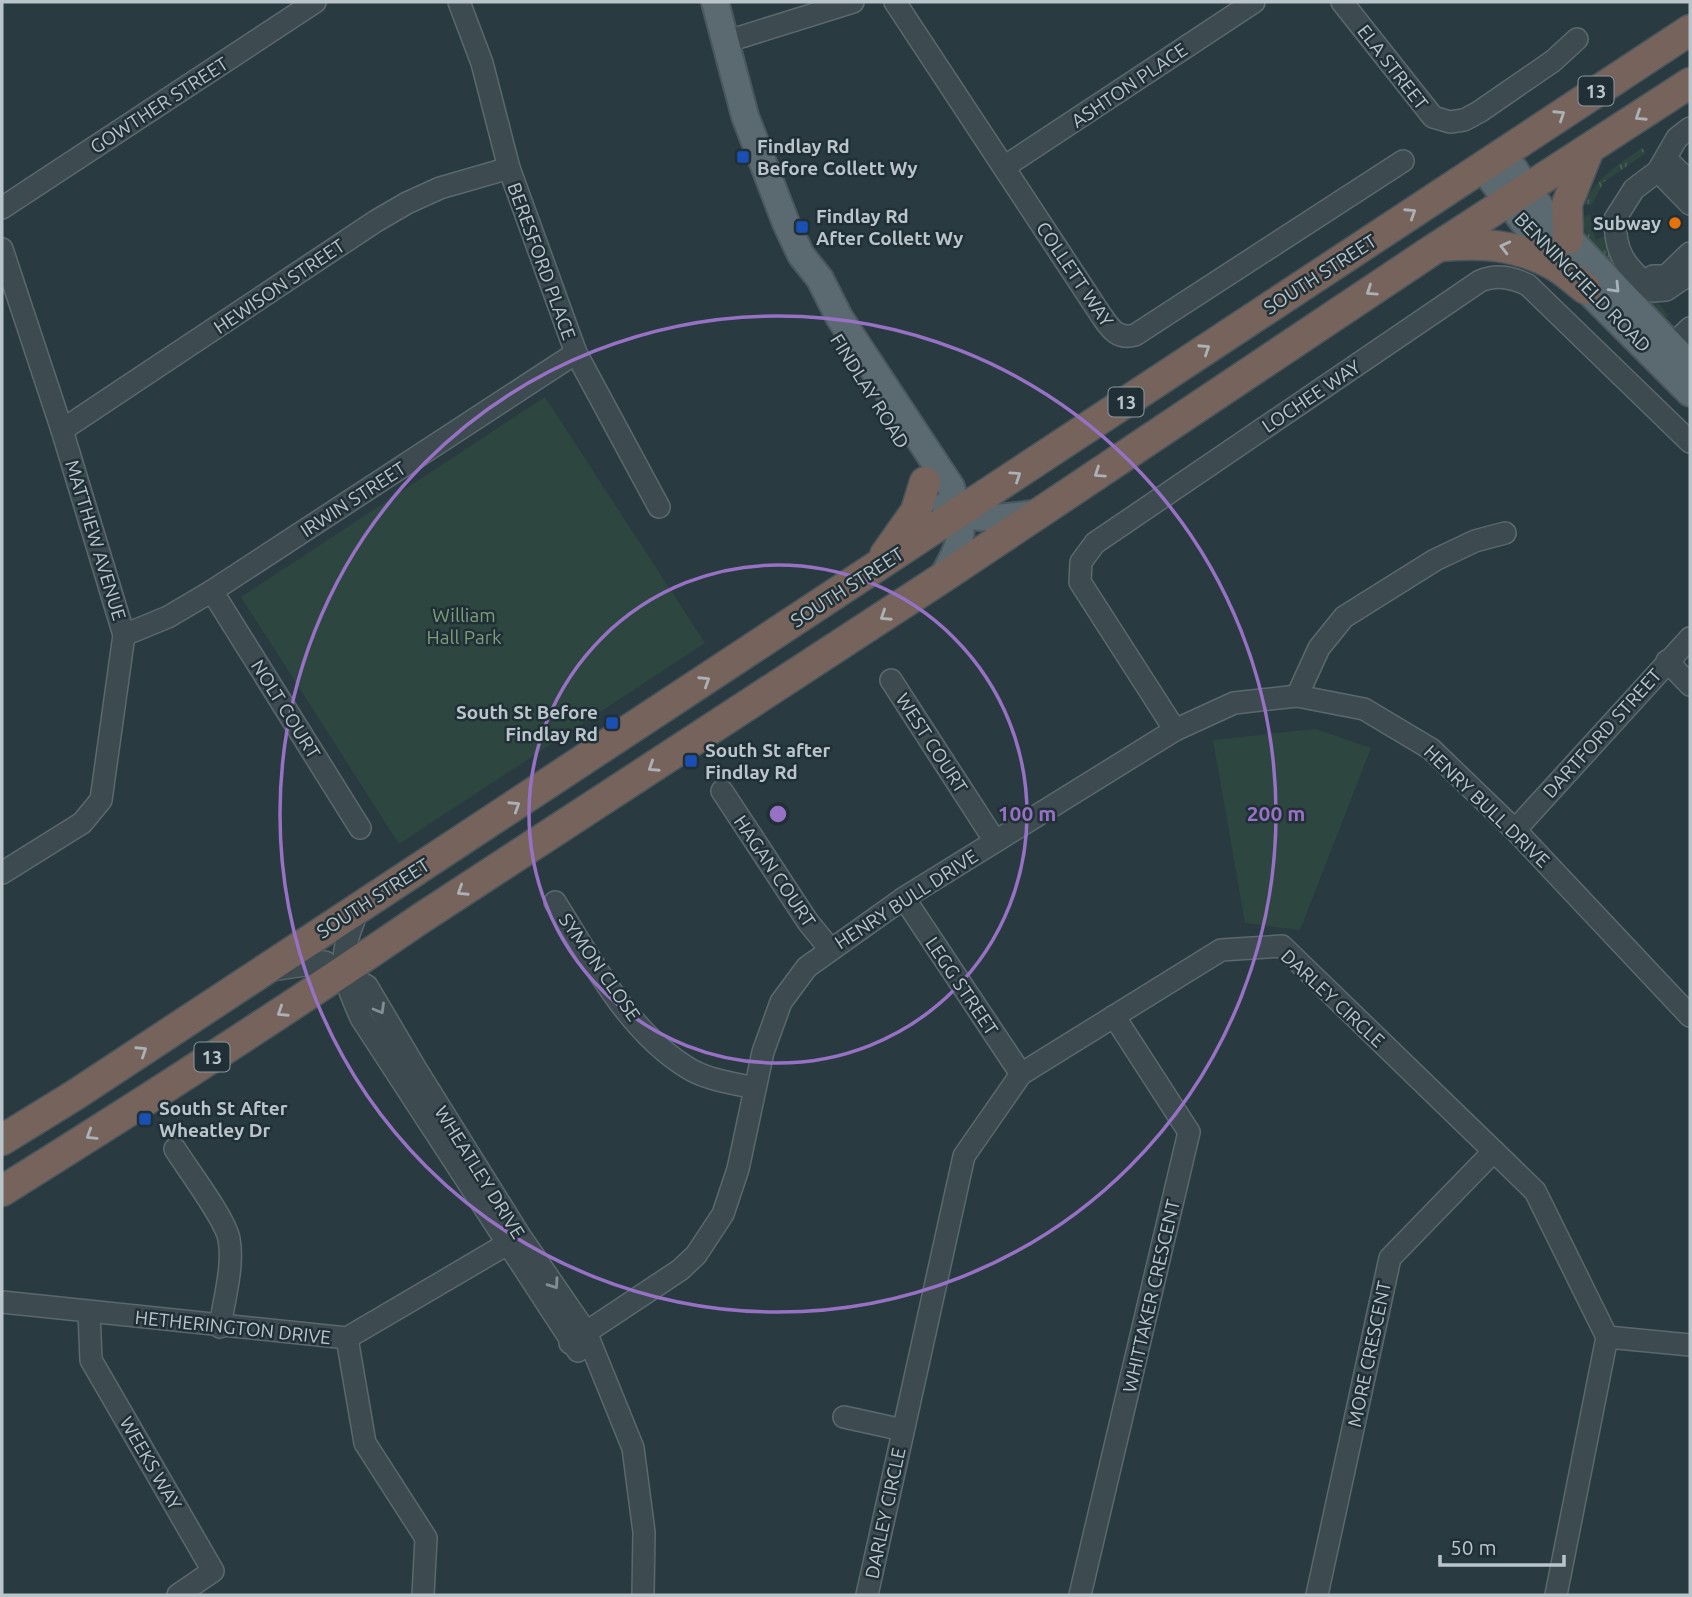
<svg xmlns="http://www.w3.org/2000/svg" width="1692" height="1597" viewBox="0 0 1692 1597" font-family="Ubuntu,sans-serif">
<style>
.grass{fill:url(#grass-tufts)}
.park{fill:#2e4640}
.lines{fill:none;stroke-linecap:round;stroke-linejoin:round}
.minor-casing{stroke:#5b686e;stroke-width:24}
.major-casing{stroke:#4a575d;stroke-width:30}
.highway-casing{stroke:#48555b;stroke-width:33}
.minor{stroke:#3d4b51;stroke-width:21}
.major{stroke:#5b6a70;stroke-width:26}
.highway{stroke:#76635b;stroke-width:30}
.oneway{stroke:#acb1b5}
.oneway2{stroke:#a7b3b9}
.oneway3{stroke:#828e94}
.ring{fill:none;stroke:#9771c4;stroke-width:3.5}
.transit-dot{fill:#1a4fb4;stroke:#213036;stroke-width:2.5}
.food-dot{fill:#e8710a;stroke:#213036;stroke-width:2.5}
.labels{text-anchor:middle;dominant-baseline:central;stroke-width:5;stroke-linejoin:round;paint-order:stroke}
.shield{fill:#213036;stroke:#8c989e;stroke-width:2}
.shield-label{font-size:18px;font-weight:bold;fill:#bac5cb}
.street-label{font-size:19px;fill:#bac5cb;stroke:#213036}
.poi-label{font-size:19px;font-weight:bold;fill:#bac5cb;stroke:#213036;text-anchor:start}
.park-label{font-size:19px;fill:#7c9f7a;stroke:#213036}
.centre{fill:#9771c4;stroke:#213036;stroke-width:3.5}
.ring-label{font-size:21px;text-anchor:middle;font-weight:bold;fill:#9771c4;stroke:#213036;stroke-width:5;stroke-linejoin:round;paint-order:stroke}
</style>
<defs>
<pattern id="grass-tufts" width="24" height="20" patternUnits="userSpaceOnUse" patternTransform="scale(1.75)"><rect width="24" height="20" fill="#2e4640"/><path d="M3 7l-1-3M5 7V3M7 7l1-3M15 17l-1-3M17 17v-4M19 17l1-3" fill="none" stroke="#4a5f5a"/></pattern>
</defs>
<rect width="100%" height="100%" fill="#293a41"/>
<g class="grass">
<path d="M1642 148 1646 153 1604 182 1591 206 1584 202C1598 177 1619 164 1642 148Z"/>
<path d="M1590 214 1592 229 1596 240 1609 233 1617 263 1660 305 1669 317H1662C1635 291 1588 256 1582 218Z"/>
</g>
<g class="park">
<polygon points="545,397 705,643 399,844 241,597"/>
<polygon points="1315,729 1371,748 1300,930 1245,923 1213,740"/>
</g>
<g class="lines">
<defs>
<g id="minor">
<polyline points="459,2 482,63 509,168 576,353 659,507"/>
<path d="M895 2 1101 315C1110 328 1117 340 1135 335L1403 161"/>
<polyline points="1342,2 1433,117 1450,122 1464,120 1479,112 1553,61 1577,39"/>
<polyline points="725,42 853,2"/>
<path d="M1690 128 1677 138 1658 171 1634 189 1615 219C1615 257 1627 266 1653 291L1666 290 1690 274"/>
<polyline points="1666,159 1690,182"/>
<polyline points="1004,167 1254,2"/>
<polyline points="1658,171 1690,204"/>
<polyline points="2,208 315,2"/>
<polyline points="2,249 62,430 124,635 101,800 82,823 2,873"/>
<polyline points="1653,276 1666,276 1690,253"/>
<polyline points="1661,356 1690,328"/>
<polyline points="62,430 376,221 407,203 440,188 509,168"/>
<polyline points="212,591 360,828"/>
<polyline points="124,635 168,617 212,591 576,353"/>
<polyline points="1667,661 1690,685"/>
<polyline points="891,680 995,841"/>
<polyline points="1297,696 1319,648 1344,617 1435,560 1475,541 1505,533"/>
<path d="M1175 730 1080 582 1081 562 1095 543 1480 281C1496 274 1512 277 1528 285L1690 442"/>
<polyline points="722,791 808,922 830,949"/>
<polyline points="1515,830 1690,638"/>
<polyline points="904,898 1021,1074"/>
<path d="M555 902C592 960 627 1031 688 1068 707 1080 733 1083 754 1088"/>
<path d="M359 908C338 959 339 968 361 1018L578 1351"/>
<polyline points="272,970 325,962 367,986 416,1069 520,1236 586,1332 633,1448 644,1532 643,1595"/>
<path d="M175 1149C188 1170 225 1218 229 1239 234 1266 224 1299 220 1327"/>
<polyline points="2,1302 347,1338 519,1237"/>
<polyline points="89,1312 91,1360 213,1571 178,1595"/>
<polyline points="1607,1337 1690,1345"/>
<polyline points="347,1338 365,1443 426,1538 423,1595"/>
<polyline points="570,1343 680,1270 696,1255 723,1214 738,1169 763,1052 781,1002 807,967 904,898 1175,730 1234,703 1297,696 1364,709 1431,749 1515,830 1690,1016"/>
<polyline points="844,1417 903,1430"/>
<polyline points="867,1595 964,1156 1021,1074 1221,950 1282,946 1535,1191 1607,1337 1556,1595"/>
<polyline points="1080,1595 1189,1132 1114,1016"/>
<polyline points="1317,1595 1390,1258 1494,1151"/>
</g>
<g id="major">
<path d="M715 2 745 116 786 223 801 255 820 279 839 317 951 487C965 532 965 537 942 578"/>
<polyline points="1503,153 1543,211 1690,365"/>
<polyline points="1482,167 1524,223 1547,250 1690,393"/>
<path d="M945 506C975 523 1006 518 1039 513"/>
</g>
<g id="highway">
<polyline points="1568,239 1567,204 1589,149"/>
<path d="M1441 246C1481 243 1514 244 1550 263 1563 269 1575 281 1586 289"/>
<polyline points="885,555 916,511 925,482"/>
<polyline points="2,1140 75,1095 1690,30"/>
<path d="M2 1191C143 1103 283 1013 420 919L942 578 1428 253 1690 83"/>
</g>
</defs>
<use href="#minor" class="minor-casing"/>
<use href="#major" class="major-casing"/>
<use href="#highway" class="highway-casing"/>
<use href="#minor" class="minor"/>
<use href="#major" class="major"/>
<use href="#highway" class="highway"/>
</g>
<defs><path id="oneway-chevron" d="M-2-3.5L2.5 0L-2 3.5" fill="none" stroke-width="1.6" stroke-linecap="round" stroke-linejoin="round" transform="scale(1.75)"/></defs>
<g class="oneway">
<use href="#oneway-chevron" transform="translate(1560 115) rotate(-33)"/>
<use href="#oneway-chevron" transform="translate(1640 116) rotate(147)"/>
<use href="#oneway-chevron" transform="translate(1411 213) rotate(-33)"/>
<use href="#oneway-chevron" transform="translate(1505 247) rotate(-166)"/>
<use href="#oneway-chevron" transform="translate(1371 291) rotate(146)"/>
<use href="#oneway-chevron" transform="translate(1205 349) rotate(-33)"/>
<use href="#oneway-chevron" transform="translate(1099 473) rotate(146)"/>
<use href="#oneway-chevron" transform="translate(1016 476) rotate(-34)"/>
<use href="#oneway-chevron" transform="translate(885 616) rotate(147)"/>
<use href="#oneway-chevron" transform="translate(705 681) rotate(-33)"/>
<use href="#oneway-chevron" transform="translate(653 767) rotate(147)"/>
<use href="#oneway-chevron" transform="translate(515 806) rotate(-33)"/>
<use href="#oneway-chevron" transform="translate(462 891) rotate(147)"/>
<use href="#oneway-chevron" transform="translate(282 1012) rotate(147)"/>
<use href="#oneway-chevron" transform="translate(142 1051) rotate(-33)"/>
<use href="#oneway-chevron" transform="translate(91 1135) rotate(148)"/>
</g>
<use class="oneway2" href="#oneway-chevron" transform="translate(1615 288) rotate(46)"/>
<g class="oneway3">
<use href="#oneway-chevron" transform="translate(380 1009) rotate(60)"/>
<use href="#oneway-chevron" transform="translate(554 1284) rotate(55)"/>
</g>
<g class="ring">
<circle cx="778" cy="814" r="249"/>
<circle cx="778" cy="814" r="498"/>
</g>
<g class="transit-dot">
<rect x="736" y="150" width="14" height="14" rx="3.5"/>
<rect x="795" y="220" width="14" height="14" rx="3.5"/>
<rect x="605" y="716" width="14" height="14" rx="3.5"/>
<rect x="684" y="754" width="14" height="14" rx="3.5"/>
<rect x="138" y="1112" width="14" height="14" rx="3.5"/>
</g>
<circle class="food-dot" cx="1675" cy="223" r="7"/>
<g class="labels">
<g class="shield">
<rect x="1578.5" y="76.5" width="35" height="29" rx="5"/>
<rect x="1108.5" y="387.5" width="35" height="29" rx="5"/>
<rect x="194.5" y="1042.5" width="35" height="29" rx="5"/>
</g>
<g class="shield-label">
<text x="1596" y="91">13</text>
<text x="1126" y="402">13</text>
<text x="212" y="1057">13</text>
</g>
<g class="street-label">
<text transform="translate(1393 67) rotate(52)">ELA STREET</text>
<text transform="translate(1129 85) rotate(-34)">ASHTON PLACE</text>
<text transform="translate(159 105) rotate(-33)">GOWTHER STREET</text>
<text transform="translate(542 261) rotate(70)">BERESFORD PLACE</text>
<text transform="translate(1075 274) rotate(56)">COLLETT WAY</text>
<text transform="translate(1320 274) rotate(-33)">SOUTH STREET</text>
<text transform="translate(1583 282) rotate(46)">BENNINGFIELD ROAD</text>
<text transform="translate(279 286) rotate(-34)">HEWISON STREET</text>
<text transform="translate(870 391) rotate(58)">FINDLAY ROAD</text>
<text transform="translate(1311 396) rotate(-34)">LOCHEE WAY</text>
<text transform="translate(353 499) rotate(-33)">IRWIN STREET</text>
<text transform="translate(96 540) rotate(73)">MATTHEW AVENUE</text>
<text transform="translate(847 587) rotate(-33)">SOUTH STREET</text>
<text transform="translate(286 709) rotate(58)">NOLT COURT</text>
<text transform="translate(1602 733) rotate(-48)">DARTFORD STREET</text>
<text transform="translate(932 743) rotate(57)">WEST COURT</text>
<text transform="translate(1487 806) rotate(44)">HENRY BULL DRIVE</text>
<text transform="translate(775 871) rotate(56)">HAGAN COURT</text>
<text transform="translate(373 898) rotate(-33)">SOUTH STREET</text>
<text transform="translate(906 899) rotate(-33)">HENRY BULL DRIVE</text>
<text transform="translate(600 967) rotate(55)">SYMON CLOSE</text>
<text transform="translate(962 986) rotate(56)">LEGG STREET</text>
<text transform="translate(1333 998) rotate(43)">DARLEY CIRCLE</text>
<text transform="translate(480 1172) rotate(58)">WHEATLEY DRIVE</text>
<text transform="translate(1151 1296) rotate(-77)">WHITTAKER CRESCENT</text>
<text transform="translate(233 1327) rotate(6)">HETHERINGTON DRIVE</text>
<text transform="translate(1369 1354) rotate(-78)">MORE CRESCENT</text>
<text transform="translate(151 1463) rotate(60)">WEEKS WAY</text>
<text transform="translate(885 1513) rotate(-78)">DARLEY CIRCLE</text>
</g>
<g class="poi-label">
<text x="757" y="146">Findlay Rd<tspan x="757" dy="22">Before Collett Wy</tspan></text>
<text x="816" y="216">Findlay Rd<tspan x="816" dy="22">After Collett Wy</tspan></text>
<text x="1661" y="223" text-anchor="end">Subway</text>
<text x="598" y="712" text-anchor="end">South St Before<tspan x="598" dy="22">Findlay Rd</tspan></text>
<text x="705" y="750">South St after<tspan x="705" dy="22">Findlay Rd</tspan></text>
<text x="159" y="1108">South St After<tspan x="159" dy="22">Wheatley Dr</tspan></text>
</g>
<g class="park-label">
<text x="464" y="615">William<tspan x="464" dy="22">Hall Park</tspan></text>
</g>
</g>
<circle cx="778" cy="814" r="10" class="centre"/>
<g class="ring-label">
<text x="1027" y="821">100 m</text>
<text x="1276" y="821">200 m</text>
</g>
<rect width="1692" height="1597" fill="none" stroke="#bac5cb" stroke-width="7"/>
<path d="M1440 1555v10h124v-10" fill="none" stroke="#bac5cb" stroke-width="3.5"/>
<text x="1450" y="1555" font-size="21" fill="#bac5cb" stroke="#213036" stroke-width="5" paint-order="stroke">50 m</text>
</svg>
